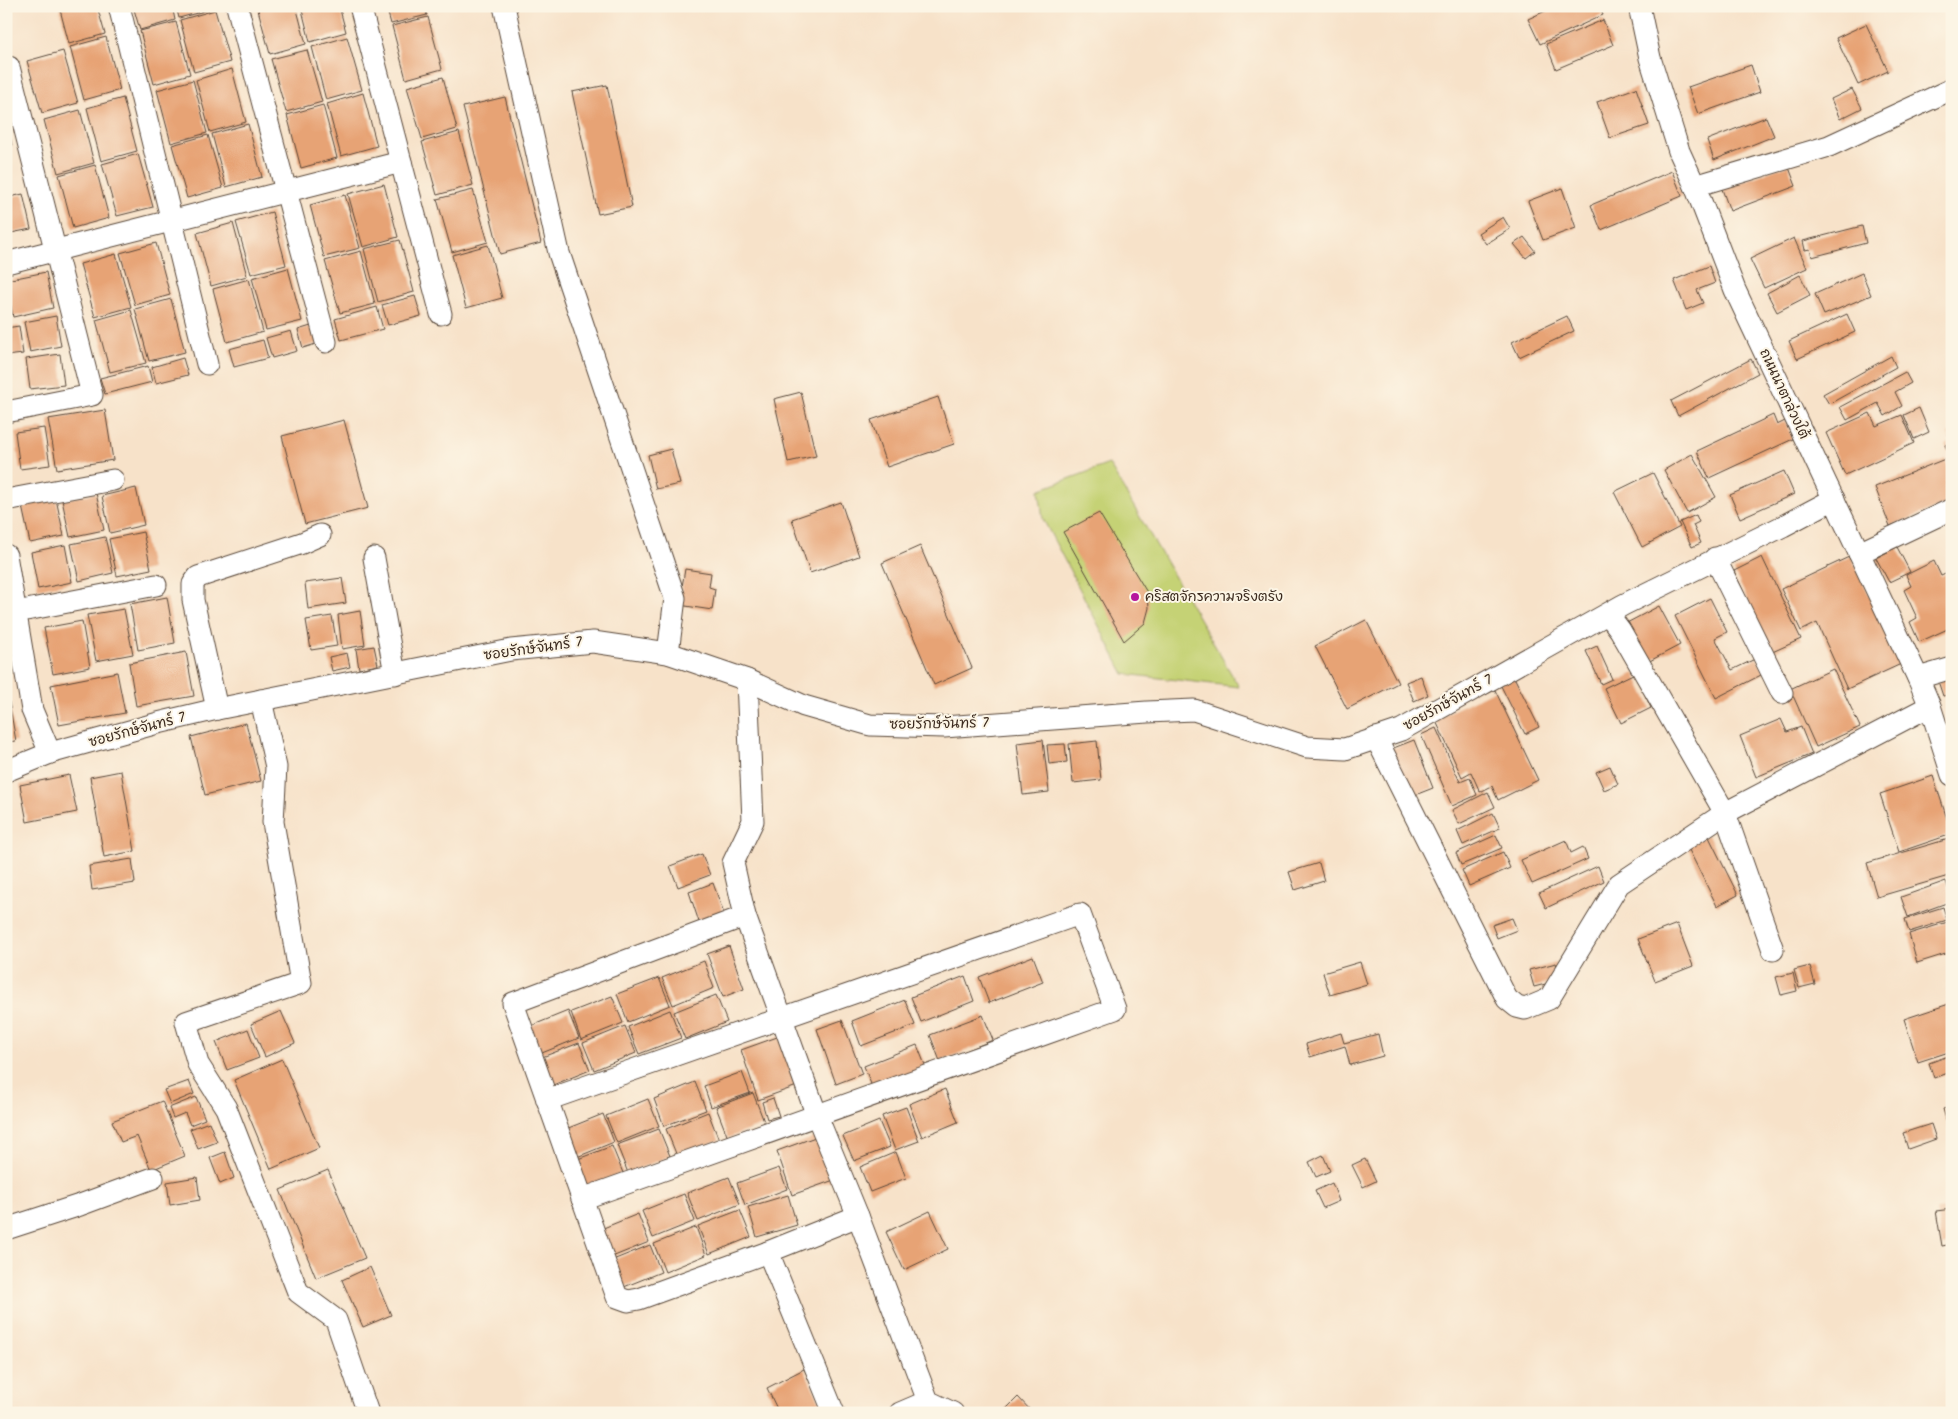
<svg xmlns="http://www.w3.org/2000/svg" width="1958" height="1419" viewBox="0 0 1958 1419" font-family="Kalam,'Playpen Sans Thai',sans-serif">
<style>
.green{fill:#c5d274;stroke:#807e49}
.building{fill:#e7a374}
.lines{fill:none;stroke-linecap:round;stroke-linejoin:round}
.minor-casing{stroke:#574638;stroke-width:23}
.minor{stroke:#fff;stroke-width:21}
.poi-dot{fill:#b5179e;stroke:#fcf5e5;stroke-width:2}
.labels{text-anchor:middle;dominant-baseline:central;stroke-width:4;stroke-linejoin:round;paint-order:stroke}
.street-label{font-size:14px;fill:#3b2a1e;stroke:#fcf5e5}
.poi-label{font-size:14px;fill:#3b2a1e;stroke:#fcf5e5;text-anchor:start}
</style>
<rect width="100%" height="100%" fill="#fcf5e5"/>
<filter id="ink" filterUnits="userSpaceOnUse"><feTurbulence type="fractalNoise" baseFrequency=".02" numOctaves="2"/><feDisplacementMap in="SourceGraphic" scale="10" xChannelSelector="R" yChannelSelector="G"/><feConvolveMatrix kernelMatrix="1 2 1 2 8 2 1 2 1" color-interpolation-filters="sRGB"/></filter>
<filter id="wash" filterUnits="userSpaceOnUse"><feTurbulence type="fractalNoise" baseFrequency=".0096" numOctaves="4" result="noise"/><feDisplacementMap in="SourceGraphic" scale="20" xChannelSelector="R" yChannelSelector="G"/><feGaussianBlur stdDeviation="1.12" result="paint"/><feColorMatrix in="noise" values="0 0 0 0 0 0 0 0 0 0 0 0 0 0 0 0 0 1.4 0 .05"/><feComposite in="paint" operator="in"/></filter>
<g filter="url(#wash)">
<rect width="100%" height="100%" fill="#f7e2c9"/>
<polygon class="green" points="1109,464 1239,687 1124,674 1043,519 1039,490"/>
<g id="blocks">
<g class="building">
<polygon points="59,6 97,6 105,34 69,44"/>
<polygon points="133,6 172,6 175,20 140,30"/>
<polygon points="176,6 214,6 215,8 179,18"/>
<polygon points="257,6 296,6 306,44 270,54"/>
<polygon points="301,6 339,6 346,32 310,42"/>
<polygon points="386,6 424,6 427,15 391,24"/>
<polygon points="1556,6 1599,6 1603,15 1540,44 1528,19"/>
<polygon points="215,10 230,62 194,72 180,20"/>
<polygon points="428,17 442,69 406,79 392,26"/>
<polygon points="1603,20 1613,45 1556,69 1546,44"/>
<polygon points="176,22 190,74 154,84 140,31"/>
<polygon points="1866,24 1888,71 1858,85 1836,38"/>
<polygon points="106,37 120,90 84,100 70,47"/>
<polygon points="347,37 362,90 326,100 312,47"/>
<polygon points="307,50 322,102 286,112 271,59"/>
<polygon points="63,51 78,103 42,113 27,61"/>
<polygon points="1751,65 1760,92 1698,114 1688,87"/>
<polygon points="232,69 246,122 210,132 196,80"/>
<polygon points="443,77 457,129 422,139 407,87"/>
<polygon points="193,80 207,133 171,143 157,90"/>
<polygon points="607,85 632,207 598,214 572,92"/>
<polygon points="1636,88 1649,125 1610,138 1597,102"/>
<polygon points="1852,89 1862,108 1840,119 1831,99"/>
<polygon points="363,93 377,146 341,156 327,104"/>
<polygon points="505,97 541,243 500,254 463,107"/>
<polygon points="123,98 137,151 101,161 87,108"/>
<polygon points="323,105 337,158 301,168 287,115"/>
<polygon points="80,110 94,163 58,173 44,120"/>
<polygon points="6,116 12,146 6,147"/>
<polygon points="1766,117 1774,136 1714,160 1707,140"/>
<polygon points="248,124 262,177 226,187 212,134"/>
<polygon points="459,132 473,185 437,195 422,142"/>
<polygon points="208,135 223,188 187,198 172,145"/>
<polygon points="138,154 153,207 117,216 102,164"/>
<polygon points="95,165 109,218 73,228 59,175"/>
<polygon points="1788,165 1796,186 1730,211 1722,189"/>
<polygon points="1672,171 1682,196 1601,230 1591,205"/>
<polygon points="384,184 398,237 363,247 348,194"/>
<polygon points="1562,188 1576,228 1543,240 1528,201"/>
<polygon points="473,190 488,242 452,252 437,199"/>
<polygon points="23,194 31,229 6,234 6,198"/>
<polygon points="345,195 360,248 324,257 310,205"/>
<polygon points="272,212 286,265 251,274 236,222"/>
<polygon points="1503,217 1510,229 1486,244 1478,233"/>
<polygon points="233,223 247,276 211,286 197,233"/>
<polygon points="1862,226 1866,243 1812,257 1810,249 1805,250 1803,241"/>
<polygon points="1524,237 1535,251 1526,258 1514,244"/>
<polygon points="1794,238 1807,268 1764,288 1750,259"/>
<polygon points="400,240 414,292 378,302 364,249"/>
<polygon points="156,243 170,295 135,305 120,253"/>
<polygon points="488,245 502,298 466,308 452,255"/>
<polygon points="361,251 375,304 340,313 325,261"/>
<polygon points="116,254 131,307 95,317 80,264"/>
<polygon points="1709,266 1715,283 1697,290 1703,303 1686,310 1674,280"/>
<polygon points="288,268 302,321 266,330 252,278"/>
<polygon points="46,272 53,308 13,317 6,280"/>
<polygon points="1862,273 1871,295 1824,315 1815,294"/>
<polygon points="1800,275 1810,295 1777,312 1767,293"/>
<polygon points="249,279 263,332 227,342 213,289"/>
<polygon points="415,296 421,316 388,325 382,305"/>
<polygon points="171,299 185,352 149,361 135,309"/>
<polygon points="377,307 383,329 341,340 335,319"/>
<polygon points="131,310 146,363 110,372 96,320"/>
<polygon points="1847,314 1855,332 1797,359 1789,341"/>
<polygon points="56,316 61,346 30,352 24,322"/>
<polygon points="1567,316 1574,331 1519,357 1512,342"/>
<polygon points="314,325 319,343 303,348 298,330"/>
<polygon points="19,326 23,354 6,356 6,328"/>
<polygon points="291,331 297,351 272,358 266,338"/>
<polygon points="263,340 268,358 234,367 229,349"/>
<polygon points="60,354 64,385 30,389 26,359"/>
<polygon points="1891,356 1896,367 1829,404 1823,394"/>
<polygon points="183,358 188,375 156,383 152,367"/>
<polygon points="1751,359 1758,373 1678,416 1671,401"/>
<polygon points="148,366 152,382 105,394 100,378"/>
<polygon points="1905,372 1911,383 1895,392 1902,406 1885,416 1878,403 1847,420 1840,407"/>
<polygon points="801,392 816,456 788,462 774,399"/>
<polygon points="938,397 954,444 887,467 871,420"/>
<polygon points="1919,408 1929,432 1914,439 1904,415"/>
<polygon points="105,410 113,460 57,469 48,419"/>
<polygon points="1870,413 1876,426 1902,415 1914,443 1845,475 1826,433"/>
<polygon points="1773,415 1777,425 1785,421 1793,439 1709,478 1697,451"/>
<polygon points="344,420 368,508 305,524 282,436"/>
<polygon points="44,428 50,465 20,469 15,432"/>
<polygon points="1952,432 1952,460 1945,445 1951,442 1948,434"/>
<polygon points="671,449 680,484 656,489 648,455"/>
<polygon points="1692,454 1716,497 1687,513 1664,470"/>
<polygon points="1945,459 1952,476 1952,481 1947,483 1952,495 1952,502 1890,526 1875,487"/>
<polygon points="1784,471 1794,494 1740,518 1730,495"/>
<polygon points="1653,473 1680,527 1642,547 1614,492"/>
<polygon points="136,488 144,525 110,533 102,496"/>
<polygon points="96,493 104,530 70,537 62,500"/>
<polygon points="56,499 64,536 30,543 22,506"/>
<polygon points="841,502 859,556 810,573 792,519"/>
<polygon points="1099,513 1148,594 1149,608 1145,623 1124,641 1063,532"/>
<polygon points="1696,515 1699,522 1693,525 1701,543 1692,547 1680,522"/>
<polygon points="143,532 151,569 117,576 109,539"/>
<polygon points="105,537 113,573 79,581 71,544"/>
<polygon points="65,545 72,582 38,589 31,552"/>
<polygon points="920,546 972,668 934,685 882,563"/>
<polygon points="1897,547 1910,572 1889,582 1876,558"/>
<polygon points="1851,556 1901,664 1847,689 1817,623 1801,631 1781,589"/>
<polygon points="1762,557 1801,639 1768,654 1748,601 1734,571"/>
<polygon points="1934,561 1941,576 1952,571 1952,627 1919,642 1910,622 1917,618 1904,590 1911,586 1906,575"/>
<polygon points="685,569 711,573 709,587 715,589 712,610 679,605"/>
<polygon points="342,578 346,603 308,609 305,583"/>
<polygon points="167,597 175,643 138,650 130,604"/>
<polygon points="1710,598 1727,632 1715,638 1732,670 1757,658 1765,673 1716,698 1675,616"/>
<polygon points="1659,606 1680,645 1644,664 1623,625"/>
<polygon points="124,609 133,654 96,661 87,615"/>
<polygon points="360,611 365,645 342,649 338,615"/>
<polygon points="332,616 337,646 311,650 306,620"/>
<polygon points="1366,620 1398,683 1347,709 1315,646"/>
<polygon points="82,621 90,667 53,674 44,628"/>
<polygon points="374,646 378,665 359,669 356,649"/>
<polygon points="1597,646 1612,679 1601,684 1586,651"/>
<polygon points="186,652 194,696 136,706 129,663"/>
<polygon points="347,653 350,667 332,671 329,657"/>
<polygon points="1833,669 1860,727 1816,747 1790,689"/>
<polygon points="117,672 125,713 59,725 51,685"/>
<polygon points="1635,673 1651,708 1621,723 1604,688"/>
<polygon points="1421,676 1428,695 1414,701 1406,682"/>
<polygon points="1952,676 1952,694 1943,696 1938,681"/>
<polygon points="1514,677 1539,727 1525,734 1500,684"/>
<polygon points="1495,690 1538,780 1498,800 1492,786 1480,792 1471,772 1462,777 1435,719"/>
<polygon points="9,702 16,741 6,742 6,703"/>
<polygon points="1781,719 1787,732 1801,727 1812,754 1756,777 1740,736"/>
<polygon points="246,723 261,781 205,795 191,737"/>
<polygon points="1436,728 1460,782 1470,778 1477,795 1452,806 1421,735"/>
<polygon points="1043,740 1049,792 1023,795 1017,743"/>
<polygon points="1414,740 1433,788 1410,797 1391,749"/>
<polygon points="1097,741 1101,780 1073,783 1069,744"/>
<polygon points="1065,744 1067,762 1049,764 1047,745"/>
<polygon points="1610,766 1618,784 1604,790 1596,772"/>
<polygon points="121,771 135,851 104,857 90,777"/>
<polygon points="69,775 77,812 27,822 20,785"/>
<polygon points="1933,776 1952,834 1899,852 1880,794"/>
<polygon points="1488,792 1495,807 1459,824 1452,810"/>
<polygon points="1493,813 1500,828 1463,845 1457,831"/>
<polygon points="1496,835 1502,848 1461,865 1456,853"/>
<polygon points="1708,835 1738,895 1717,906 1687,846"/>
<polygon points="1952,838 1952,875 1877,897 1867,863"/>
<polygon points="1566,840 1571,853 1583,847 1588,859 1532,884 1521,860"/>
<polygon points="1503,852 1510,868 1469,886 1462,870"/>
<polygon points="702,854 710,875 678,887 670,866"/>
<polygon points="132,859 135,883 92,890 89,866"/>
<polygon points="1319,863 1324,881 1295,890 1289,872"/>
<polygon points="1598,866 1604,881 1546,908 1539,893"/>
<polygon points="1946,881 1952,901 1908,917 1901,897"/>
<polygon points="713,883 724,914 699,922 689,892"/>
<polygon points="1943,907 1947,920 1909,932 1905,919"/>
<polygon points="1512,918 1517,930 1497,938 1492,925"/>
<polygon points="1951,921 1952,952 1917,963 1909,934"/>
<polygon points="1677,924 1693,966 1655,981 1638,939"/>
<polygon points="729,946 744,989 723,997 707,954"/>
<polygon points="1033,956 1043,982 989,1003 979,977"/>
<polygon points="704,961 714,988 673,1005 662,978"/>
<polygon points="1360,962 1367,984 1330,995 1323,973"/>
<polygon points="1556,963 1561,980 1534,987 1529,970"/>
<polygon points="1810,966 1815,984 1799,988 1794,970"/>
<polygon points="1793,973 1797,991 1781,995 1776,977"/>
<polygon points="965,976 974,1001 921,1022 911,997"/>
<polygon points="659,978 670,1005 628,1022 617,994"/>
<polygon points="716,995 727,1022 685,1039 674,1012"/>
<polygon points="612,996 623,1023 581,1040 571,1012"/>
<polygon points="905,1000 915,1025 861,1046 852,1021"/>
<polygon points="1952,1003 1952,1051 1918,1062 1904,1019"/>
<polygon points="670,1010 681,1038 639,1054 628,1027"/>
<polygon points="281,1011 295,1043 265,1057 251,1024"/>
<polygon points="568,1011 579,1038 537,1055 526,1028"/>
<polygon points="983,1015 993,1040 940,1061 930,1035"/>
<polygon points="842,1020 862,1074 836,1084 817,1029"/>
<polygon points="625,1026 636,1053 594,1070 583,1043"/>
<polygon points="248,1029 259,1058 227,1070 216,1042"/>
<polygon points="1341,1033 1344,1043 1378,1034 1383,1056 1350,1065 1345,1046 1310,1057 1306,1044"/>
<polygon points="780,1036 797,1086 758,1100 741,1050"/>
<polygon points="579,1043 590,1070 548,1087 537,1059"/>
<polygon points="917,1045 927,1070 874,1092 864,1066"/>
<polygon points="1951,1055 1952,1071 1934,1078 1929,1063"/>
<polygon points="282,1059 319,1148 271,1169 234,1080"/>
<polygon points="742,1072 750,1093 711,1107 704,1086"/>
<polygon points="189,1081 194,1094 170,1104 164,1090"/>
<polygon points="695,1082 706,1110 664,1126 654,1099"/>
<polygon points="945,1089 958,1122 922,1137 909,1104"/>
<polygon points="753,1093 765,1124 728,1138 716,1107"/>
<polygon points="196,1097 205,1119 190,1125 185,1113 173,1118 169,1108"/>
<polygon points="773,1098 779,1116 767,1119 762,1102"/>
<polygon points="648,1099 659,1126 617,1143 606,1116"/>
<polygon points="162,1101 185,1156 151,1170 137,1136 121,1142 112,1121"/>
<polygon points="1952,1106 1952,1132 1950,1133 1943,1109"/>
<polygon points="906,1107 919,1141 895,1150 882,1116"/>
<polygon points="708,1112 719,1140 677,1156 666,1129"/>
<polygon points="603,1114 614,1142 572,1159 561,1131"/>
<polygon points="879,1121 890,1147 854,1161 843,1136"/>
<polygon points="209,1122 217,1142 198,1149 190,1129"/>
<polygon points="1931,1124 1936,1139 1908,1149 1903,1133"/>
<polygon points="659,1129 670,1156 628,1173 617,1145"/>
<polygon points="818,1136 834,1180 792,1195 777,1151"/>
<polygon points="612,1146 623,1173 581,1190 570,1162"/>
<polygon points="225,1152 234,1178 220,1184 210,1158"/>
<polygon points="896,1152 906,1178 870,1192 860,1167"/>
<polygon points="1323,1155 1330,1171 1316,1177 1309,1162"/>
<polygon points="1365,1159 1376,1181 1363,1187 1352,1165"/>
<polygon points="779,1168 787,1189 745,1205 737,1183"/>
<polygon points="328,1170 365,1258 316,1278 280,1190"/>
<polygon points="197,1177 200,1200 170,1205 167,1182"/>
<polygon points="729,1177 740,1204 698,1221 687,1193"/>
<polygon points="1332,1183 1339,1201 1323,1208 1315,1191"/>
<polygon points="684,1194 695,1221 653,1238 642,1211"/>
<polygon points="788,1195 797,1225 757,1237 748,1207"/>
<polygon points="1952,1209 1952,1244 1942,1246 1936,1211"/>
<polygon points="740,1210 751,1237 709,1254 698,1226"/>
<polygon points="930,1211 948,1249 904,1270 886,1232"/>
<polygon points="638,1214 649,1242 607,1259 596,1231"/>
<polygon points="696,1227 706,1255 665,1272 654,1244"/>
<polygon points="650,1245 661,1272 619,1289 608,1262"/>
<polygon points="370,1267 391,1315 363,1327 342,1280"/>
<polygon points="804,1369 824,1410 818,1413 779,1413 767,1388"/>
<polygon points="1018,1397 1033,1413 1002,1413"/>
</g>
</g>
</g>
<g filter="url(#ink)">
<use href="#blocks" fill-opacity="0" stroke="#574638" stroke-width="1"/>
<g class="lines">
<defs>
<g id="minor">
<polyline points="119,6 207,364"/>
<polyline points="237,6 326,342"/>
<polyline points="360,6 441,314"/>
<polyline points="504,6 559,253 675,598 668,653"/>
<polyline points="1639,6 1650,58 1679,151 1695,186 1735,290 1918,678 1930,706 1952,775"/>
<polyline points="1695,186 1829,146 1952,89"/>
<polyline points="6,263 401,162"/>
<polyline points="6,412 92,395 9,67"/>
<polyline points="6,500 113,480"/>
<polyline points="1859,553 1952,509"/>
<polyline points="6,555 32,710 50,753"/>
<polyline points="374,558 395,674"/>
<polyline points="1715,558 1782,693"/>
<polyline points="16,612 156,585"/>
<polyline points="1608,614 1620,630 1725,813 1773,950"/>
<polyline points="1918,678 1952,668"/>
<polyline points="747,680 753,821 733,863 745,916 817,1116 858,1216 928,1401 953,1413"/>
<polyline points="261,700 276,767 273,822 301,983 186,1022 198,1064 226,1108 298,1292 336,1320 368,1413"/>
<polyline points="217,709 193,600 193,584 198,577 302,543 320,535"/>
<polyline points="1376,738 1507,999 1517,1007 1525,1009 1549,999 1619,884 1725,813 1930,706"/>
<polyline points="6,771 50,753 158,723 217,709 511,650 593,642 668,653 747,680 804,706 870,725 944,727 1147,712 1194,710 1307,747 1345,749 1401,730 1623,605 1783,526 1834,499"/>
<polyline points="745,916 513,1003 617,1297 628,1301 639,1299 768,1252 858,1216"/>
<polyline points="547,1100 1080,914 1115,1009 582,1199"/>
<polyline points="6,1229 80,1205 153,1178"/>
<polyline points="768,1252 834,1413"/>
<polyline points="900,1413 928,1401"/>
</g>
</defs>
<use href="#minor" class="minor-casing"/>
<use href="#minor" class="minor"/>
</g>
</g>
<circle class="poi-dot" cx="1135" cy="597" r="5"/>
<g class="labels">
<g class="street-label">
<text transform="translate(1784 394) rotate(65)">ถนนนาตาล่วงใต้</text>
<text transform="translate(533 649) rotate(-8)">ซอยรักษ์จันทร์ 7</text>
<text transform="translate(1448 703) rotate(-29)">ซอยรักษ์จันทร์ 7</text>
<text transform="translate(939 724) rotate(-1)">ซอยรักษ์จันทร์ 7</text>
<text transform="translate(137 730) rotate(-15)">ซอยรักษ์จันทร์ 7</text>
</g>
<g class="poi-label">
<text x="1145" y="597">คริสตจักรความจริงตรัง</text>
</g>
</g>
<rect width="1958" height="1419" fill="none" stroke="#fcf5e5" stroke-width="25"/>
</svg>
